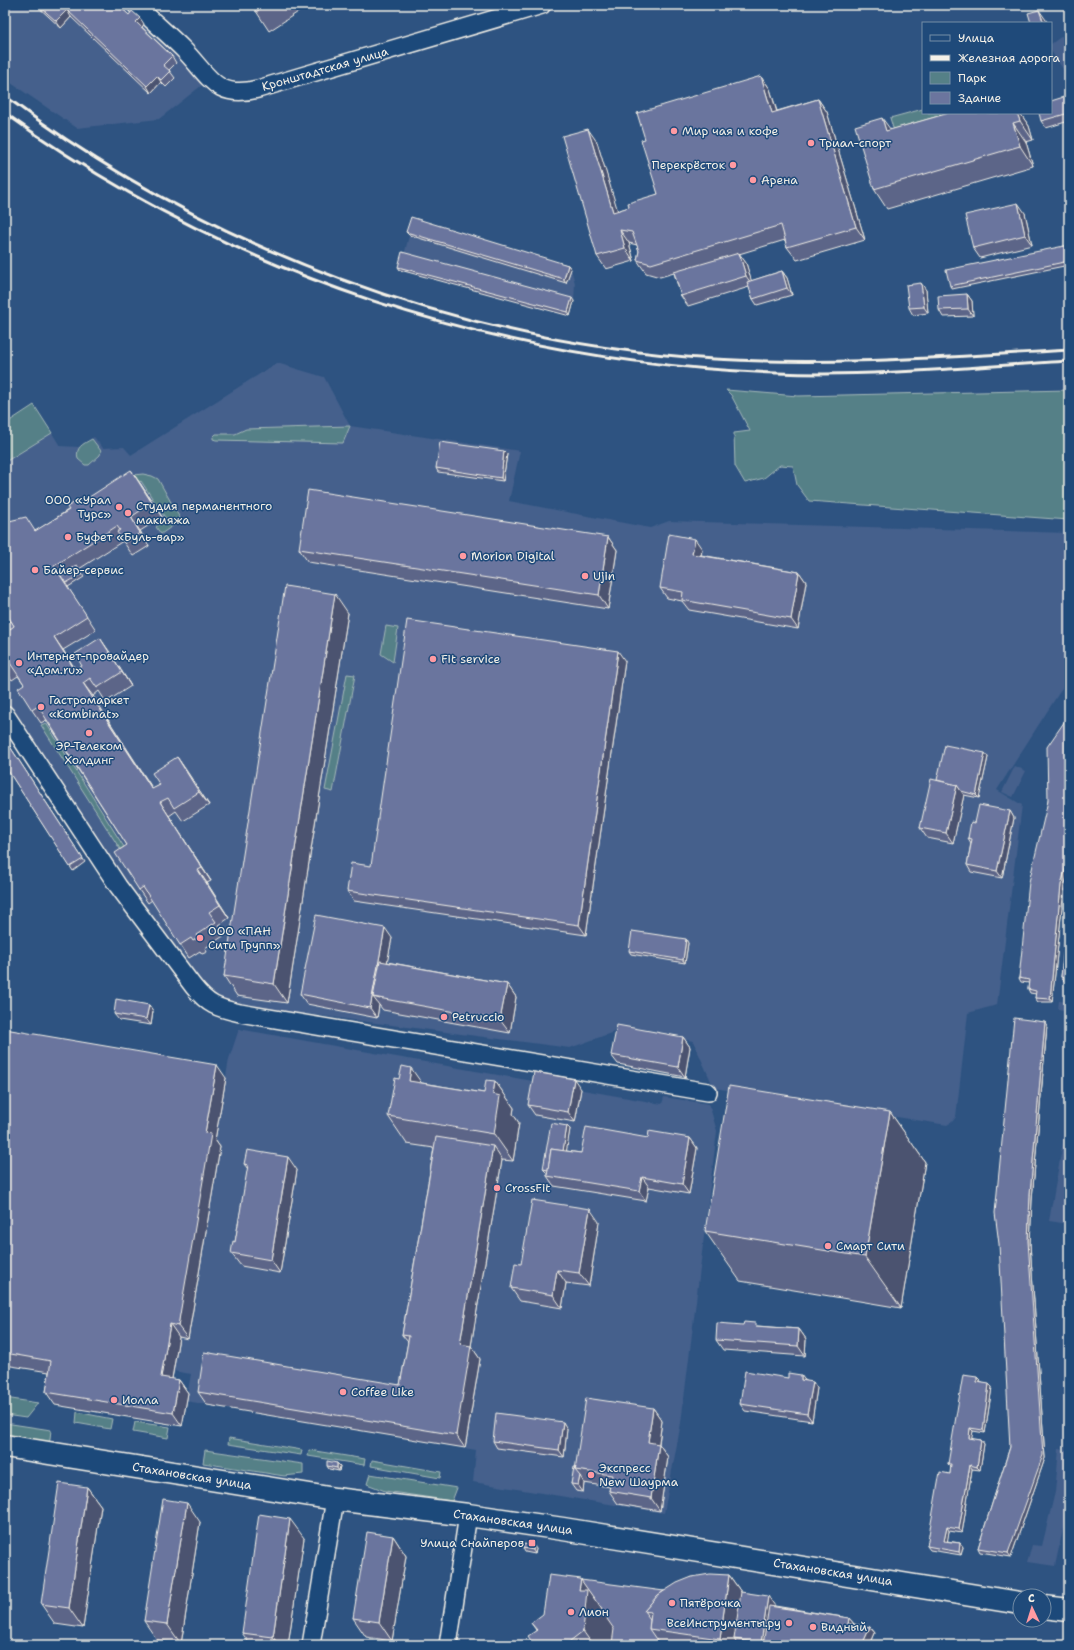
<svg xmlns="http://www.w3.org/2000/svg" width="1074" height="1650" viewBox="0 0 1074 1650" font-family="'Shantell Sans',sans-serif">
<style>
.built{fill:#44608c}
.green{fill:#558087;stroke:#a4b8b8}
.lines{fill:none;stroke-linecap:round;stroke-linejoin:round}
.street-casing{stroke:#f4f1e8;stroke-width:20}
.secondary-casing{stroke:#f4f1e8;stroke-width:25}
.street{stroke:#1f4a7a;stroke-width:17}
.secondary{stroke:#1f4a7a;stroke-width:22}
.rail{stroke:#f4f1e8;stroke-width:3}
.wall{fill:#5c6588;stroke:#f4f1e8}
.shaded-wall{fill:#4b526f;stroke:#f4f1e8}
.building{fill:#6b759e;stroke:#f4f1e8}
.poi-dot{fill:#ff9aa2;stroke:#1f4a7a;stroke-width:1.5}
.labels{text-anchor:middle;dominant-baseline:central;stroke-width:3;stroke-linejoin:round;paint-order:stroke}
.street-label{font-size:12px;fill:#f4f1e8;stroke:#1f4a7a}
.poi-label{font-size:12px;fill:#f4f1e8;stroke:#1f4a7a;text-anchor:start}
</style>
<rect width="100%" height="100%" fill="#2e5381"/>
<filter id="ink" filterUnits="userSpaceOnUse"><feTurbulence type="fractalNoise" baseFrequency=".025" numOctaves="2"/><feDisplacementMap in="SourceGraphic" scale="8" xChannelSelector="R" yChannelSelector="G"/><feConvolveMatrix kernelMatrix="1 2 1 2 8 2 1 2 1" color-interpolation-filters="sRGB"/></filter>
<g filter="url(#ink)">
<g class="built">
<polygon points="5,5 121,5 206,82 159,119 77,128 5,79"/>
<polygon points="1069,31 1069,78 1051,51 1051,44"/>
<polygon points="413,221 571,269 575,283 574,301 570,316 400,270"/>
<polygon points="277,363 324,377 350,426 520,451 509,501 650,528 669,521 1069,533 1069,680 1059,693 997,790 1022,805 997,1005 968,1013 956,1117 952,1122 947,1125 714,1088 693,1041 622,1029 570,1048 268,1009 235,1011 215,998 186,969 66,798 5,704 5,462 52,433 60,446 79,447 94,437 103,448 124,447 131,455"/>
<polygon points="1015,766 1026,771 1013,797 1002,792"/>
<polygon points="1059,1001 1069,1002 1069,1011 1058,1009"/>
<polygon points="239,1029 662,1104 664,1097 709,1104 717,1131 681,1423 664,1513 473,1482 476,1450 186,1401 191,1374 173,1371 179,1337 188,1338 220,1148 214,1146 229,1059"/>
<polygon points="1069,1108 1069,1218 1068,1224 1049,1221"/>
<polygon points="1059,1449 1069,1450 1069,1502 1055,1566 1027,1562 1032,1545 1042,1546 1055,1492"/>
</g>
<g class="green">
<polygon points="923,109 923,113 983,113 900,151 890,118"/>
<polygon points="726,390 798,396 1069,390 1069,520 809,501 797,485 793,466 780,465 764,478 745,483 735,466 734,433 750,431 731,395"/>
<polygon points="34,405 52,433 5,462 5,424"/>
<polygon points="350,426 343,443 216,440 213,439 213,437 216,434 235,434 246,429"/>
<path d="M92 439 101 451 100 455 89 465H85L78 459C75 447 83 444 92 439Z"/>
<polygon points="143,474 152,476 158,479 181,520 161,534 156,527 166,519 141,481 86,515 133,475"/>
<polygon points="386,626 398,628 393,662 381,654"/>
<polygon points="347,674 355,675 333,792 325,790"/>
<polygon points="46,723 124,847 120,849 41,725"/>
<polygon points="5,1398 38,1403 26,1418 5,1415"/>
<polygon points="77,1412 112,1419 110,1429 76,1423"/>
<polygon points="135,1422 170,1427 168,1438 133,1432"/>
<polygon points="5,1423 51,1430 49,1447 5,1439"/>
<polygon points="229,1438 302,1450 301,1455 228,1444"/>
<polygon points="205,1450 303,1464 303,1474 284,1476 203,1463"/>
<polygon points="309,1450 365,1459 364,1465 308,1456"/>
<polygon points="372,1460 441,1472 440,1478 371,1466"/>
<polygon points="370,1474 457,1488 452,1501 385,1491 367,1484"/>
</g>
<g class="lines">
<defs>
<g id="street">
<path d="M136 5C151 20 168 34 183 49 209 75 215 100 258 89L542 5"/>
<path d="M5 714 118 886 193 986C208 1005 217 1008 240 1013L708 1092"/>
<polyline points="311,1645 335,1499"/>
<polyline points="448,1645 468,1515"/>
</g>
<g id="secondary">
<polyline points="5,1446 335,1499 468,1515 563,1529 1020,1603"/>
<polyline points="1044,1607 1069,1610"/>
</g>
</defs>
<use href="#street" class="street-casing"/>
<use href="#secondary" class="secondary-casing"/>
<use href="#street" class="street"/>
<use href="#secondary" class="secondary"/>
<g class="rail">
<path d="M5 96C209 249 459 343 714 359 833 366 951 357 1069 350"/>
<path d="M5 113C231 276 499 363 777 373 874 377 972 367 1069 361"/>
</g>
</g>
<g class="wall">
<polygon points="36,5 118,5 129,15 144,24 142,27 172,56 176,63 169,70 175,78 166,87 161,82 151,93 71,17 61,28"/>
<polygon points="252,5 309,5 269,31"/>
<polygon points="761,76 770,89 777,111 818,99 827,112 865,240 797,260 787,247 785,240 739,254 746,263 751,281 782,271 787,278 792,295 757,305 753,299 749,287 688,306 681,296 674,273 660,277 646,273 637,260 639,251 637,245 629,243 634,261 606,269 597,256 597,142 617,211 629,207 658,194 645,139"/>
<polygon points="1069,99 1069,121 1046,128 1041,121"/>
<polygon points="949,113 1020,113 1029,126 1033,140 1026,142 1033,166 887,209 874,189 891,130"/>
<polygon points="1025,213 1032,245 980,258 973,248"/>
<polygon points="406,232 568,265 571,269 566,283 409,235"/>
<polygon points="1069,245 1069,265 952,289 950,286"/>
<polygon points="398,267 574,301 570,316 400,270"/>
<polygon points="926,290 928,313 913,315 909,308"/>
<polygon points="967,294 972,301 973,316 943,317 939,310"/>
<polygon points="507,454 503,481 438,472 436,468"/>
<polygon points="140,483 162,517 140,531 149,546 133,556 123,541 79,569 84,577 68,587 67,586 96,630 63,650 76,670 82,666 100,638 131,686 106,702 99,691 93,696 153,789 160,785 177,757 209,805 183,821 176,811 169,816 211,881 207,883 229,918 219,925 225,935 205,948 207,952 202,954 200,951 189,958 152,900 148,903 139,890 127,845 46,720 41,723 32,710 24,684 18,676 12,680 5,670 5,632 10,629 11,621 7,615 5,616 5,522 36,531 77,504"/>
<polygon points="608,537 617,550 608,609 308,562 299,549"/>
<polygon points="702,549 701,555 799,572 806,582 798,629 689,610 682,601 667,598 660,588"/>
<polygon points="348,613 287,1003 237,996 224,976"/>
<polygon points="625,661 586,935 354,901 347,891 371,866"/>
<polygon points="1069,715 1069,868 1064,888 1052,1002 1038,1002 1035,998 1036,994 1030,993 1028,989 1029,983 1021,982 1019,978 1048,801"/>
<polygon points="5,739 85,862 73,871 5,766"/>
<polygon points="988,757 979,798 964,795 953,843 927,838 920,828 937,780"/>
<polygon points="1010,811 1014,818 1002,878 971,872 967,865 971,843 968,838 975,823"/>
<polygon points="1069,906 1069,982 1063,980 1061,977"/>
<polygon points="392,938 387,962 507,984 516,997 510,1033 383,1010 379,1005 377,1018 307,1004 300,994"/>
<polygon points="688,943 685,963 631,954 629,951"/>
<polygon points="149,1005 153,1011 151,1025 119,1020 114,1014"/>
<polygon points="1047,1025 1032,1199 1030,1244 1045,1458 1011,1557 980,1552 978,1548 1010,1447"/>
<polygon points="5,1029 226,1078 215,1140 220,1147 188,1339 179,1337 172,1379 179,1380 188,1393 182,1426 55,1405 46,1392 49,1372 5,1365"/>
<polygon points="683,1037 690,1047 685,1077 618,1064 611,1055"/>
<polygon points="495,1081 514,1108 513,1114 519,1123 513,1161 502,1160 471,1346 480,1359 465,1448 207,1405 198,1392 400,1385 408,1342 402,1335 434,1148 407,1144 388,1116 422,1083 484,1093"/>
<polygon points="581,1089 575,1122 535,1115 528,1105"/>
<polygon points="890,1112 925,1162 901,1308 740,1281 705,1231"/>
<polygon points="570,1129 566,1151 581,1153 648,1138 690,1138 697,1148 689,1194 649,1187 646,1201 554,1186 547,1176 547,1173 543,1169"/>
<polygon points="244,1164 297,1170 280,1273 241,1266 231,1253 235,1242 248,1169"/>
<polygon points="599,1222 589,1286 566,1283 562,1308 520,1301 511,1288 521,1264"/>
<polygon points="757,1326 799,1329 806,1339 805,1356 723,1350 716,1340"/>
<polygon points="788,1378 805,1380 817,1388 812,1421 745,1411 740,1404"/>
<polygon points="980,1380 980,1382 992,1387 985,1433 973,1431 971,1439 981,1440 984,1444 980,1470 972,1469 962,1533 949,1531 947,1541 960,1543 963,1547 961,1555 930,1550 927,1546 950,1474 951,1467 948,1464"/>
<polygon points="653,1408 662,1421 659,1444 668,1457 660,1511 618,1504 609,1491 610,1487 584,1483 583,1492 576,1491 571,1484 576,1467"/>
<polygon points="567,1429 564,1457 497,1448 493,1441"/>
<polygon points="337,1463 340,1466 339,1471 329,1469 327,1466"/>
<polygon points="87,1487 101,1506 83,1628 55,1624 41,1604"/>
<polygon points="200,1522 181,1644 157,1640 144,1621"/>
<polygon points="393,1536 406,1556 392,1641 366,1637 353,1618"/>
<polygon points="304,1538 288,1645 251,1645 242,1633"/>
<polygon points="523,1548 536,1549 535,1554 525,1552"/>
<polygon points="729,1575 741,1592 775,1606 849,1618 854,1624 870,1627 875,1633 870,1645 534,1645 536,1630 531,1623 664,1591"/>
</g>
<g class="shaded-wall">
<polygon points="67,10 71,17 61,28 56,21"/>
<polygon points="1039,10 1046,20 1047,23 1044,23 1043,21"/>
<polygon points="140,18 144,24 141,29 136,22"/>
<polygon points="157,76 161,82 151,93 147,86"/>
<polygon points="761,76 770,89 781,126 772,113"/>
<polygon points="818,99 827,112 865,240 856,227"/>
<polygon points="1017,113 1020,113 1029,126 1033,140 1020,121"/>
<polygon points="882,118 896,137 886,131"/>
<polygon points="1013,123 1026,142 1033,166 1020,146"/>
<polygon points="588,129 597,142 622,225 613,212"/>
<polygon points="1018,203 1025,213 1032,245 1025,235"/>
<polygon points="620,230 629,243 634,261 625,248"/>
<polygon points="739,253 746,263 753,286 746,276"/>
<polygon points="568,265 571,269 566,283 564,279"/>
<polygon points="782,271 787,278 792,295 787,288"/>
<polygon points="921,283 926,290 928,313 924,307"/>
<polygon points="967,294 972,301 973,316 968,309"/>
<polygon points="572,298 574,301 570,316 568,312"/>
<polygon points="504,451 507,454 503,481 501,478"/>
<polygon points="131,470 140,483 162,517 152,503"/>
<polygon points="131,517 140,531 149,546 140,533"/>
<polygon points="608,537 617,550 608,609 599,595"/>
<polygon points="695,539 702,549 699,564 692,554"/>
<polygon points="799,572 806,582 798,629 791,619"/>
<polygon points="335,594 348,613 287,1003 274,984"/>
<polygon points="54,637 63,650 84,684 75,670"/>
<polygon points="100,638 109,651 131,686 122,672"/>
<polygon points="618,651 625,661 586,935 579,925"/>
<polygon points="83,683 93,696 161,803 152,789"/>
<polygon points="985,753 988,757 979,798 976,795"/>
<polygon points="177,757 186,770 209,805 199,792"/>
<polygon points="957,785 964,795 953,843 946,833"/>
<polygon points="160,802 169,816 211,881 202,868"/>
<polygon points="1010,811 1014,818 1002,878 997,871"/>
<polygon points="1069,855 1069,868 1064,888 1052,1002 1050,999 1061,885"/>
<polygon points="198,870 207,883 229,918 220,905"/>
<polygon points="385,928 392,938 380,999 373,997 379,1005 377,1018 370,1008"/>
<polygon points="686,939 688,943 685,963 683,960"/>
<polygon points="507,984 516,997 510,1033 500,1020"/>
<polygon points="149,1005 153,1011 151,1025 146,1019"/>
<polygon points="1045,1022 1047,1025 1032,1199 1030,1244 1045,1458 1011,1557 1008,1553 1028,1241 1030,1195"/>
<polygon points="683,1037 690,1047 685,1077 678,1067"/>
<polygon points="217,1065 226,1078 215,1140 220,1147 188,1339 178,1326 205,1133"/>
<polygon points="411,1068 430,1095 409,1081"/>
<polygon points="574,1079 581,1089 575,1122 568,1112"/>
<polygon points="495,1081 514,1108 513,1114 519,1123 513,1161 494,1134 493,1094"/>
<polygon points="890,1112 925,1162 901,1308 865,1257"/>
<polygon points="567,1126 570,1129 565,1160 562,1156"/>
<polygon points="690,1138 697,1148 689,1194 682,1184"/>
<polygon points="493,1146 502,1160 471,1346 480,1359 465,1448 456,1435 460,1344"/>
<polygon points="288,1157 297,1170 280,1273 271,1260"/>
<polygon points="642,1177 649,1187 646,1201 639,1191"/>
<polygon points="590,1209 599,1222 589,1286 579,1273"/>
<polygon points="557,1270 566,1283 562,1308 553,1295"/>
<polygon points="170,1324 179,1337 170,1390 161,1377"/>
<polygon points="799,1329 806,1339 805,1356 798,1346"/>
<polygon points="801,1375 806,1382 801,1380"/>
<polygon points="977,1377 980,1380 979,1385 977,1382"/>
<polygon points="179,1380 188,1393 182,1426 173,1413"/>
<polygon points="813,1382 817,1388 812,1421 807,1414"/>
<polygon points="989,1384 992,1387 985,1433 983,1430"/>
<polygon points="653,1408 662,1421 657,1456 648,1442"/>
<polygon points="563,1422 567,1429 564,1457 559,1450"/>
<polygon points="970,1428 973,1431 971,1442 969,1438"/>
<polygon points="981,1440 984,1444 980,1470 977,1467"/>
<polygon points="659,1444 668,1457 660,1511 651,1498"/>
<polygon points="337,1463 340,1466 339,1471 337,1468"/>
<polygon points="970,1465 972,1469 962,1533 959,1529"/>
<polygon points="580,1476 584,1483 583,1492 578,1485"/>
<polygon points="87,1487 101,1506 83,1628 69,1608"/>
<polygon points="187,1503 200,1522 181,1644 167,1624"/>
<polygon points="290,1519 304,1538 288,1645 279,1645 273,1637"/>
<polygon points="947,1527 949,1531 947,1544 944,1541"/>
<polygon points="393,1536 406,1556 392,1641 379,1622"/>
<polygon points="960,1543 963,1547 961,1555 959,1552"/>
<polygon points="534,1546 536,1549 535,1554 533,1550"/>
<polygon points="729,1575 748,1602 734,1639 738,1645 724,1645 720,1639"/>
<polygon points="581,1579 612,1624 619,1635 612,1644 613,1645 593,1645 583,1631 579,1590"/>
<polygon points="768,1596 775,1606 769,1645 762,1645 761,1643"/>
<polygon points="849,1618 854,1624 848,1624"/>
<polygon points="870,1627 875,1633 870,1645 862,1645"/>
</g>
<g class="building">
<polygon points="38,5 118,5 129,15 132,11 140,18 136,22 172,56 163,65 170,71 161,80 157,76 147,86 67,10 56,21"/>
<polygon points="252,5 266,5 256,12"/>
<polygon points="1039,10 1043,21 1038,23 1031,23 1028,13"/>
<polygon points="761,76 772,113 818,99 856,227 787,247 781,225 651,264 637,260 639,251 632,232 620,230 625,248 597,256 562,136 588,129 613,212 629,207 628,203 658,194 641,140 645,139 637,113"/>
<polygon points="1067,96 1069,102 1069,113 1041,121 1039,113 1051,113 1051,101"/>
<polygon points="949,113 1017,113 1020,121 1013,123 1020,146 874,189 855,126 882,118 886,131"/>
<polygon points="1066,183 1069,183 1069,193"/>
<polygon points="1018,203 1025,235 973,248 965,215"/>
<polygon points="411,217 568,265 564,279 406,232"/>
<polygon points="1069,245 1069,261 950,286 946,270"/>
<polygon points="402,252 572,298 568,312 398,267"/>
<polygon points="739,253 746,276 681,296 674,272"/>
<polygon points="782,271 787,288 753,299 747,282"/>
<polygon points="921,283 924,307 909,308 906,285"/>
<polygon points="967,294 968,309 939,310 938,296"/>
<polygon points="440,442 504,451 501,478 436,468"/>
<polygon points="131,470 152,503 131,517 140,533 124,543 117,532 120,530 117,526 54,566 87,616 54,637 75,670 82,666 75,654 100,638 122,672 97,688 90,678 83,683 152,789 160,785 152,773 177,757 199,792 174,808 168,798 160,802 202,868 198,870 220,905 209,912 216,922 196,935 198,938 193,941 191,938 180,945 143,887 139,890 115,853 127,845 38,706 32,710 18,688 24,684 10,663 5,666 5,632 14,626 5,611 5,522 26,517 35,531 69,510 67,507 75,502 77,505"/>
<polygon points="308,490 608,537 599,595 299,549"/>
<polygon points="669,534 695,539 692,554 799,572 791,619 682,600 683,592 660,588"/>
<polygon points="77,565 82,574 66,583 61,576"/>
<polygon points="285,586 335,594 274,984 224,976"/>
<polygon points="407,620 618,651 579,925 347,891 351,863 371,866"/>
<polygon points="11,621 14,626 10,629 7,624"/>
<polygon points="1069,715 1069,855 1061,885 1050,999 1035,998 1036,991 1028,989 1029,980 1019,978 1029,882 1048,801 1047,747"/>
<polygon points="5,739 83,859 70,867 5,766"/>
<polygon points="945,745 985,753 976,795 961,791 957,785 937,780"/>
<polygon points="931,779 957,785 946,833 920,828"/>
<polygon points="979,805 1010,811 997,871 967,865 972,839 968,838 971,822 975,823"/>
<polygon points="1068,906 1069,906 1069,979 1061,977"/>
<polygon points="316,915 385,928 370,1008 300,994"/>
<polygon points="632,931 686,939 683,960 629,951"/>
<polygon points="380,961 507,984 500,1020 373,997"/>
<polygon points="116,999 149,1005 146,1019 114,1014"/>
<polygon points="1014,1018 1045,1022 1030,1195 1028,1241 1043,1455 1008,1553 978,1548 1010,1447 999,1244 995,1213"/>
<polygon points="617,1025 683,1037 678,1067 611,1055"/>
<polygon points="5,1029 217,1065 205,1133 211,1134 178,1326 170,1324 161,1377 179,1380 173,1413 46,1392 51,1361 5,1353"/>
<polygon points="402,1066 411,1068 409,1081 484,1093 486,1080 495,1081 493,1094 500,1096 494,1134 388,1116 395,1078 399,1079"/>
<polygon points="534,1072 574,1079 568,1112 528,1105"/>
<polygon points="729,1086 890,1112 865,1257 705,1231"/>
<polygon points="551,1123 567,1126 563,1151 551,1149 548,1170 543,1169"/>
<polygon points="586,1127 648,1138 649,1131 690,1138 682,1184 642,1177 639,1191 547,1176 551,1149 581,1153"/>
<polygon points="436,1137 493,1146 460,1344 471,1346 456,1435 198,1392 204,1352 400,1385 409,1336 402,1335"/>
<polygon points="247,1150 288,1157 271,1260 231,1253 233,1241 235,1242 248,1165 244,1164"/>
<polygon points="532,1200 590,1209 579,1273 557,1270 553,1295 511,1288 515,1263 521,1264"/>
<polygon points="744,1322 755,1323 755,1326 799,1329 798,1346 716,1340 717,1323 743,1325"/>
<polygon points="745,1371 788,1378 788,1373 801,1375 801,1380 813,1382 807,1414 740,1404"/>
<polygon points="963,1375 977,1377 977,1382 989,1384 983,1430 970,1428 969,1438 981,1440 977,1467 970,1465 959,1529 947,1527 944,1541 960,1543 959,1552 927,1546 940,1472 950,1474 951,1464 948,1464"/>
<polygon points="586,1398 653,1408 648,1442 659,1444 651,1498 609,1491 612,1475 575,1470"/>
<polygon points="496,1413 563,1422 559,1450 493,1441"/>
<polygon points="327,1461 337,1463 337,1468 327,1466"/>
<polygon points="574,1467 576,1467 575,1470 580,1476 578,1485 571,1484"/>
<polygon points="59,1483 87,1487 69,1608 41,1604"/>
<polygon points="163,1499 187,1503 167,1624 144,1621"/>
<polygon points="259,1514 290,1519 273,1637 242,1633"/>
<polygon points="367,1532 393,1536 379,1622 353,1618"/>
<polygon points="524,1544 534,1546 533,1550 523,1548"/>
<polygon points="710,1574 729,1575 720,1639 649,1629 651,1612 644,1611 658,1595 677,1583 692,1577"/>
<polygon points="549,1575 581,1579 579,1590 587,1590 583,1631 565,1645 534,1645 528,1636 537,1630 531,1623 543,1614"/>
<polygon points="581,1580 664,1591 658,1595 644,1611 650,1619 649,1629 660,1645 620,1645 612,1644 614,1629 607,1619 608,1618"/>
<polygon points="741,1592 768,1596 761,1643 734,1639"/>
<polygon points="769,1606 849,1618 848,1624 870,1627 862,1645 763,1645"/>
</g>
</g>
<g class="poi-dot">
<circle cx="674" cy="131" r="4"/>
<circle cx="811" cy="143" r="4"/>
<circle cx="733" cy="165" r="4"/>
<circle cx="753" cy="180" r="4"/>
<circle cx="119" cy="507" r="4"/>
<circle cx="128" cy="513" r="4"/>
<circle cx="68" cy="537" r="4"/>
<circle cx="463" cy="556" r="4"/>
<circle cx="35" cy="570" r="4"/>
<circle cx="585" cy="576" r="4"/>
<circle cx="433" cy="659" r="4"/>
<circle cx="19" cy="663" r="4"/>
<circle cx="41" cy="707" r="4"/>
<circle cx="89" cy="733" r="4"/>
<circle cx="200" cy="938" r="4"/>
<circle cx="444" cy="1017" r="4"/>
<circle cx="497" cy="1188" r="4"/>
<circle cx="828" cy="1246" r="4"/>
<circle cx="343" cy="1392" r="4"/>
<circle cx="114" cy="1400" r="4"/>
<circle cx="591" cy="1475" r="4"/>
<rect x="528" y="1539" width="8" height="8" rx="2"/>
<circle cx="672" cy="1603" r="4"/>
<circle cx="571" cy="1612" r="4"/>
<circle cx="789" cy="1623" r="4"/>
<circle cx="813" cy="1627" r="4"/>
</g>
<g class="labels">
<g class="street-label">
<text transform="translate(325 69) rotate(-16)">Кронштадтская улица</text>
<text transform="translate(192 1476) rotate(9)">Стахановская улица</text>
<text transform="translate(513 1522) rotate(8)">Стахановская улица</text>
<text transform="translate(833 1572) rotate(9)">Стахановская улица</text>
</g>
<g class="poi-label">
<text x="682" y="131">Мир чая и кофе</text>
<text x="819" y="143">Триал-спорт</text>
<text x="725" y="165" text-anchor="end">Перекрёсток</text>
<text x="761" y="180">Арена</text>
<text x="111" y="500" text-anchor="end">ООО «Урал<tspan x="111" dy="14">Турс»</tspan></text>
<text x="136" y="506">Студия перманентного<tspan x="136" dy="14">макияжа</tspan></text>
<text x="76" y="537">Буфет «Буль-вар»</text>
<text x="471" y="556">Morion Digital</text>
<text x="43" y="570">Байер-сервис</text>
<text x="593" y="576">Ujin</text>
<text x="27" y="656">Интернет-провайдер<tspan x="27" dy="14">«Дом.ru»</tspan></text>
<text x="441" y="659">Fit service</text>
<text x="49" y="700">Гастромаркет<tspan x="49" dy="14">«Kombinat»</tspan></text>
<text x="89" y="746" text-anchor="middle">ЭР-Телеком<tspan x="89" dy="14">Холдинг</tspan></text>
<text x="208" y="931">ООО «ПАН<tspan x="208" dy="14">Сити Групп»</tspan></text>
<text x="452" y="1017">Petruccio</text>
<text x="505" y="1188">CrossFit</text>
<text x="836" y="1246">Смарт Сити</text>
<text x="351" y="1392">Coffee Like</text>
<text x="122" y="1400">Иолла</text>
<text x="599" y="1468">Экспресс<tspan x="599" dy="14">New Шаурма</tspan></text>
<text x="524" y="1543" text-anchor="end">Улица Снайперов</text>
<text x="680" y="1603">Пятёрочка</text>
<text x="579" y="1612">Лион</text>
<text x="781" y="1623" text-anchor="end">ВсеИнструменты.ру</text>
<text x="821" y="1627">Видный</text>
</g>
</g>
<rect width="1074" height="1650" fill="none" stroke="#1f4a7a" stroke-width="20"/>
<rect x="10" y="10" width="1054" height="1630" fill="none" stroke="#f4f1e8" stroke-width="1.5" filter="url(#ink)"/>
<rect x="922" y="22" width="130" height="92" fill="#1f4a7a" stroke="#748da6"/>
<rect x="930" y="35" width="20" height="6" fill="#1f4a7a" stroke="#748da6"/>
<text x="958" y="42" font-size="12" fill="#f4f1e8">Улица</text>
<rect x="930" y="55" width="20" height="6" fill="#f4f1e8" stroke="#748da6"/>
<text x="958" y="62" font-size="12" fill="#f4f1e8">Железная дорога</text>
<rect x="930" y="72" width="20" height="12" fill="#558087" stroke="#748da6"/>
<text x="958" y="82" font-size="12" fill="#f4f1e8">Парк</text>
<rect x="930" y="92" width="20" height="12" fill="#6b759e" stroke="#748da6"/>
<text x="958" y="102" font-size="12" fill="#f4f1e8">Здание</text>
<g transform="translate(1032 1608) rotate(356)"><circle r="19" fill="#1f4a7a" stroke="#748da6"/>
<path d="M0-3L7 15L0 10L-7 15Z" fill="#ff9aa2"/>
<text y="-6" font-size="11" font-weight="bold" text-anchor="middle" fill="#f4f1e8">С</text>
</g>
</svg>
